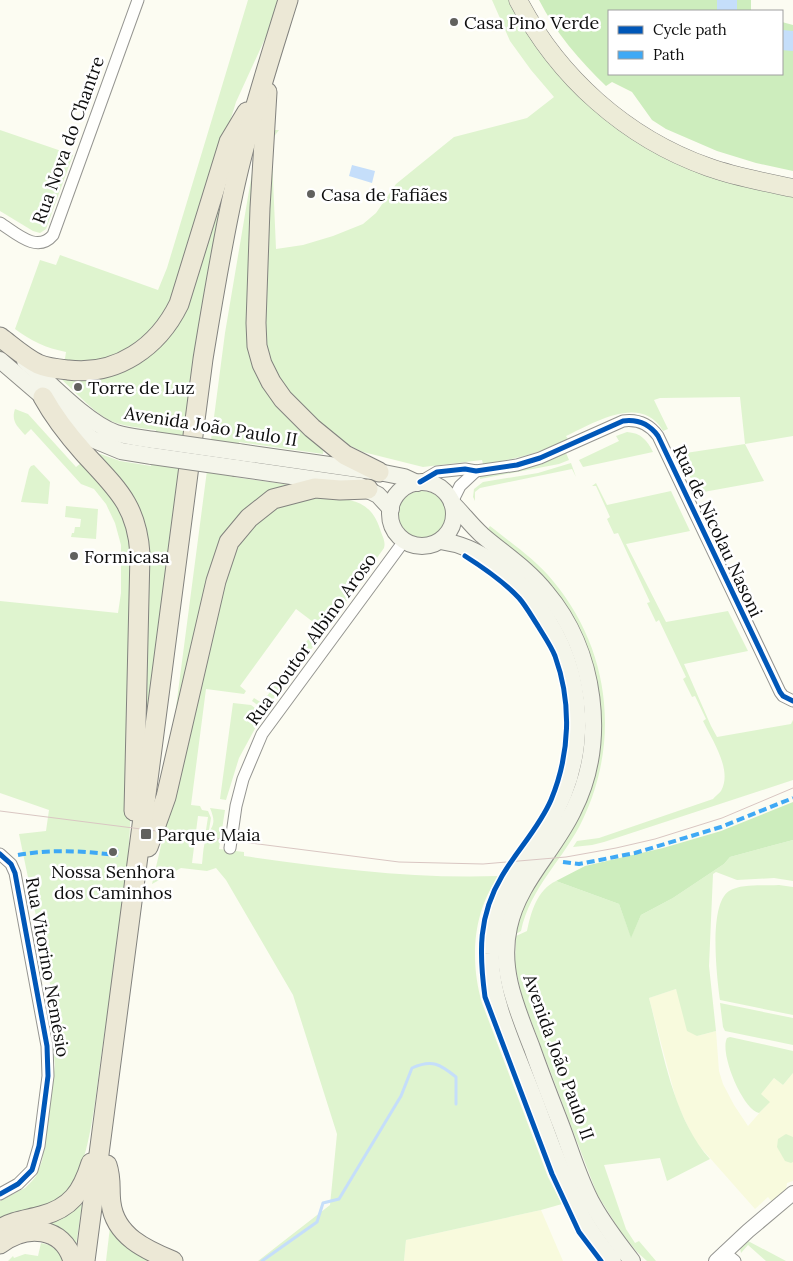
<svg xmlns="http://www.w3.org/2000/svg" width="793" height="1261" viewBox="0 0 793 1261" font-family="Lora,serif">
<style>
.farmland{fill:#f8fadd}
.green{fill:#dff4cf}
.forest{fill:#cdedbd}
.water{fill:#c5defa}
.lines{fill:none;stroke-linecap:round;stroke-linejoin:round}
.stream{stroke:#c5defa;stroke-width:3}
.river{stroke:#c5defa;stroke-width:20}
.minor-casing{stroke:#959591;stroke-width:13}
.tertiary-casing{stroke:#959591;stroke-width:16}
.secondary-casing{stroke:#8c8c87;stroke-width:18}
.primary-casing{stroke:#82827e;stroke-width:19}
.trunk-casing{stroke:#82827e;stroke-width:21}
.minor{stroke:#fffffd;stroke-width:11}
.tertiary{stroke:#fffffd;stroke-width:14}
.secondary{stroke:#f4f5ea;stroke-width:16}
.primary{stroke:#edecd8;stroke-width:18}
.trunk{stroke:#ece8d6;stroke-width:19}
.tram{stroke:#d9c6c2;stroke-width:1}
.secondary-bridge-casing{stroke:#8c8c87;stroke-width:18;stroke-linecap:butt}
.secondary-bridge{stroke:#f4f5ea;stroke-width:16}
.quiet{stroke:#3fa9f5;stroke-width:4;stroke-dasharray:8 4;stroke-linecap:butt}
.cycleway-casing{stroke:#fff;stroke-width:8}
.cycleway{stroke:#0057b8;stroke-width:5}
.poi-dot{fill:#61615e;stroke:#fff;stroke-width:2}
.labels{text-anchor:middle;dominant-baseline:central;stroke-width:5;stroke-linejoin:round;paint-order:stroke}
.poi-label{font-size:18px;fill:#0e0e0e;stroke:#fff;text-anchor:start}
.street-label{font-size:18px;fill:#0e0e0e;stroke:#fff}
</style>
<rect width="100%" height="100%" fill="#fcfcf2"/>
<g class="farmland">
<polygon points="676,989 697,1036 716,1031 719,1071 723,1084 734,1105 748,1126 769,1102 760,1094 774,1078 783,1085 793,1073 793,1181 787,1183 786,1190 772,1202 768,1197 755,1209 694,1140 677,1103 649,998"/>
<polygon points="541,1210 563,1261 404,1261 406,1240"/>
</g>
<g class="green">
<path d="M248 0H281L274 19 236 102 175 301 161 324 116 359 64 365 66 352C46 348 31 341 15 329L40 260 56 265 60 255 158 290 167 268Z"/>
<path d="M492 0H512L605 115 793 194V436L745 444 764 481 698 493 679 454 745 444 740 397 660 398 654 400 668 429 663 431C642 393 593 423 566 436L568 439C536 454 517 459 483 464L482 460 423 467 363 452 349 445 333 432 329 436 283 390 262 341 270 137 275 130H279L273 138 272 156 276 249 303 245 333 236 363 224 376 213 396 184 454 137 527 118 554 97 531 70 510 41Z"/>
<polygon points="0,130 73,155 46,229 40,233 33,231 0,211"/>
<path d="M230 158 232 160C200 281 188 406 174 529 165 605 153 679 146 755L142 767 140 763 145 560C144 508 124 488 91 452L92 451 120 461 151 466 153 450 123 444 96 433 0 352V348L97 431 124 441 153 446 156 430C142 428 129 427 116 423 96 416 76 392 60 378L63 375H98L119 369 143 356 166 334 183 308Z"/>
<polygon points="253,167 252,344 324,445 323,454 239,442 237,457 292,465 291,469 237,461 234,477 290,485 247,513 172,738 225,333"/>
<path d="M15 409 28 414 76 467 85 460 115 495 132 534C132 642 136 751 128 858 123 925 110 991 101 1057 96 1091 90 1170 66 1194 52 1208 19 1214 0 1221V1201L25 1188 32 1181 36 1176 42 1161 55 1065 51 1034 60 1032 19 834 46 831 49 810 0 793V601L118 613 121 593V545L115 523 106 504 94 489 81 484 31 429 25 435C17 426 11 421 15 409Z"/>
<path d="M627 432C641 433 647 440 653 452L583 467 579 460 619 441 616 436Z"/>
<path d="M566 453 569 460 559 464 480 479V476C511 472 538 466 566 453Z"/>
<polygon points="571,463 576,477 572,469 480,488 475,492 475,501 473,497 474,489 483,482 538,473"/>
<polygon points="34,465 50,482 48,504 21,502 29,469 31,466"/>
<path d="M596 483 607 505 671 491 690 531 626 544 666 622 728 611 748 651 684 664 711 726 717 737 791 724 793 720V780L604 842 592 845 573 847 577 841 599 838 713 799C715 796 719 794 721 791 733 770 712 740 703 721L706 719 695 696 692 697 683 679 686 677 659 620 656 622 647 603 650 602 618 533 614 534 607 519 610 517 596 486H592Z"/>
<circle cx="422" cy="515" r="24"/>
<path d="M325 497C352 499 371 501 380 529 382 536 386 541 384 548L325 631 296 609 240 686 246 691 244 694 206 689 191 805 200 806 202 810 208 811 211 818 209 830H206L208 817 198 816 192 863 202 864C203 857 203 846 206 839 212 825 217 825 210 808L225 810 219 849 244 852V856C330 868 411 879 499 876 472 912 470 962 482 1003L548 1177 562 1204 541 1210 406 1240 404 1261H258L330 1205 337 1134 293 995 226 880 216 868 207 871 181 868 152 884 230 552 272 506 310 498Z"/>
<polygon points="66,506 98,509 96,539 71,537 72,533 74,533 75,527 80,527 81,519 65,517"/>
<path d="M490 526C511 543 535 559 553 581 609 648 621 739 583 819 565 858 530 887 521 931L514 935 528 894 564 841 600 720 486 531Z"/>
<polygon points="312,634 319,639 265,710 252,701 254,698 262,703"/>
<polygon points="233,703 251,705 263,714 239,758 226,800 220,799"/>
<path d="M793 840V881L774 878 737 880 716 872 713 874 709 966 716 1031 697 1036 687 1031 676 989 649 998C663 1051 673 1118 710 1159L667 1181 660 1158 604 1165 626 1229 635 1243 639 1241 656 1261H647L637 1252 620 1231 597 1194 522 997 515 965 516 936 527 931C531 912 537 890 556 881L619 904 631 937 641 915 673 898 724 864 730 857Z"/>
<path d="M779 885 793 887V1015L720 1000C717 978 708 905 729 891 742 883 764 886 779 885Z"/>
<polygon points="720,1003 793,1018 793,1045 725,1031 723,1027"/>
<path d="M730 1037 793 1051V1073L783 1085 774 1078 761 1094 770 1102 759 1113C743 1110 719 1053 727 1038Z"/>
<polygon points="786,1134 793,1137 793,1162 791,1163 785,1161 777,1147 778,1139"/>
<polygon points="78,1204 82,1205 76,1245 0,1235"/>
<polygon points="110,1227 162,1261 106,1261"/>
<polygon points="748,1241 786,1261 766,1261 748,1245 741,1253 740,1248"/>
<polygon points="41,1243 49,1245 56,1250 57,1249 67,1261 8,1261 13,1256 14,1258 25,1254 38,1256"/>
</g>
<g class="forest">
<path d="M539 0H751V10L754 11H609V74H782V22L793 25V171L756 163 717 151 666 129 652 120 632 92 612 82 606 86C580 61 555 32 539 0Z"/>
<polygon points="793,802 793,840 730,857 724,864 673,898 641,915 631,938 619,904 556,881 585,866 663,848 721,831"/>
</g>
<polygon class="water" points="352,165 375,171 372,183 349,176"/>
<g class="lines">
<path class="stream" d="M262 1261 317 1222 323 1203 339 1199 401 1096 412 1068C432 1059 440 1064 456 1077V1104"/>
<g class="river">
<polyline points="727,11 727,0"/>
<polyline points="782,40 793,41"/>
</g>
<defs>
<g id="minor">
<path d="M0 223C16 233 37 254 53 235L138 0"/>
<path d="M420 482 437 472 465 469 476 471 517 465 540 458 623 421C638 419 650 425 658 436L780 692 783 696 793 701"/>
<polyline points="452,502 460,486 476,471"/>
<polyline points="230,848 236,806 243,779 262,734 404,541"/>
<polyline points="0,854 11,864 15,873 47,1046 48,1076 39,1146 32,1170 18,1184 0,1194"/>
<polyline points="724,1252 735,1261"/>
</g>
<polyline id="tertiary" points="716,1261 748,1231 793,1193"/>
<g id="secondary">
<polyline points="0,360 92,439 121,451 152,456"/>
<path d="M25 361C49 382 87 423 116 433 128 437 142 438 154 440"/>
<polyline points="238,452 379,472 404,477 417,483"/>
<polyline points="236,468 360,486 378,495 391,509"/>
<circle cx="422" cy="514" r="32"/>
<path d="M452 503C463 514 471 525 482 535 504 554 528 569 546 592 596 651 608 742 573 811 554 851 518 883 509 927 499 970 517 1009 532 1048 541 1074 551 1099 561 1125 571 1151 579 1180 593 1205 604 1225 618 1243 632 1261"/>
<path d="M441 541C480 546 516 576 539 607 587 673 590 757 547 827 519 873 492 894 491 954 489 998 519 1058 535 1101 549 1138 562 1177 580 1213 589 1230 601 1246 613 1261"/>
</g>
<path id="primary" d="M518 0C558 77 626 138 708 167 736 177 764 182 793 188"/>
<g id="trunk">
<polyline points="267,92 260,208 256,323 257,346 262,364 271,382 283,399 312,428 345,455 379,472"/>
<path d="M0 337C12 346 24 357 38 364 47 368 58 369 68 370 117 376 158 347 179 304L229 142 247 112"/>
<path d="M43 397C54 417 68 435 84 453 115 487 137 504 140 554L134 811"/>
<polyline points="148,847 166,797 216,581 229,542 249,518 273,499 315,488 340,490 368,489"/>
<path d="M107 1165C112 1180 109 1189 111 1203 115 1236 146 1250 173 1261"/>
<path d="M0 1229C13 1221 26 1220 41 1216 71 1208 82 1192 91 1163"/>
<path d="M0 1244C26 1224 63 1226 73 1261"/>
<path d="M85 1261 203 359C213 298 223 236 237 176 251 116 270 58 288 0"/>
</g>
</defs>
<use href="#minor" class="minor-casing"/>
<use href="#tertiary" class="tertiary-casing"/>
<use href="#secondary" class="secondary-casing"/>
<use href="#primary" class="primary-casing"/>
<use href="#trunk" class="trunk-casing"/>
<use href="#minor" class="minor"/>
<use href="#tertiary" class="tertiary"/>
<use href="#secondary" class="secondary"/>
<use href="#primary" class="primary"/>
<use href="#trunk" class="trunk"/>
<polyline class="tram" points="0,811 399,862 483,864 566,857 616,848 655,839 722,818 793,788"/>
<defs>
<g id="secondary-bridge">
<polyline points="154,440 238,452"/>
<polyline points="152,456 236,468"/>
</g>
</defs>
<use href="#secondary-bridge" class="secondary-bridge-casing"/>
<use href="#secondary-bridge" class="secondary-bridge"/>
<g class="quiet">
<path d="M18 855C51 849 83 851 116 855L117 849"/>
<polyline points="563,862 579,864 635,853 721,827 793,798"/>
</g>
<defs>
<g id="cycleway">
<path d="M420 482 437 472 465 469 476 471 517 465 540 458 623 421C638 419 650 425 658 436L780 692 783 696 793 701"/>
<path d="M465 556C484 568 504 582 519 598 526 606 532 617 538 626 544 636 551 646 555 656 572 703 570 754 551 800 539 828 517 850 502 876 478 916 479 953 485 997L552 1174 579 1232 601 1261"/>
<polyline points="0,854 11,864 15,873 47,1046 48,1076 39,1146 32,1170 18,1184 0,1194"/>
</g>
</defs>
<use href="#cycleway" class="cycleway-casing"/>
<use href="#cycleway" class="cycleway"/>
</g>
<g class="poi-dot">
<circle cx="454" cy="22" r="5"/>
<circle cx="311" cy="194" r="5"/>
<circle cx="78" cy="387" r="5"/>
<circle cx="74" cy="556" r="5"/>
<rect x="140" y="828" width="12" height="12" rx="2.5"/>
<circle cx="113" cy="852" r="5"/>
</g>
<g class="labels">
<g class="poi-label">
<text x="464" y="22">Casa Pino Verde</text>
<text x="321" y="194">Casa de Fafiães</text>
<text x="88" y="387">Torre de Luz</text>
<text x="84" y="556">Formicasa</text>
<text x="157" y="834">Parque Maia</text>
<text x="113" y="871" text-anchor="middle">Nossa Senhora<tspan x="113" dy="21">dos Caminhos</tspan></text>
</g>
<g class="street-label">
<text transform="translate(68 140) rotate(-70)">Rua Nova do Chantre</text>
<text transform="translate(211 426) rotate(9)">Avenida João Paulo II</text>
<text transform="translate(718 531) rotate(65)">Rua de Nicolau Nasoni</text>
<text transform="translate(311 639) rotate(-54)">Rua Doutor Albino Aroso</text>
<text transform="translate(48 967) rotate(80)">Rua Vitorino Nemésio</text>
<text transform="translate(559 1057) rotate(70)">Avenida João Paulo II</text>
</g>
</g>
<rect x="608" y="10" width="175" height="65" fill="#ffffff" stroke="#9f9f9f"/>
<rect x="618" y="26" width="25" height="8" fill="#0057b8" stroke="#9f9f9f"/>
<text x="653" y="35" font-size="15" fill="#0e0e0e">Cycle path</text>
<rect x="618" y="51" width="25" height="8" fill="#3fa9f5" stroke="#9f9f9f"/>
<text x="653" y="60" font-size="15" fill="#0e0e0e">Path</text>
</svg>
